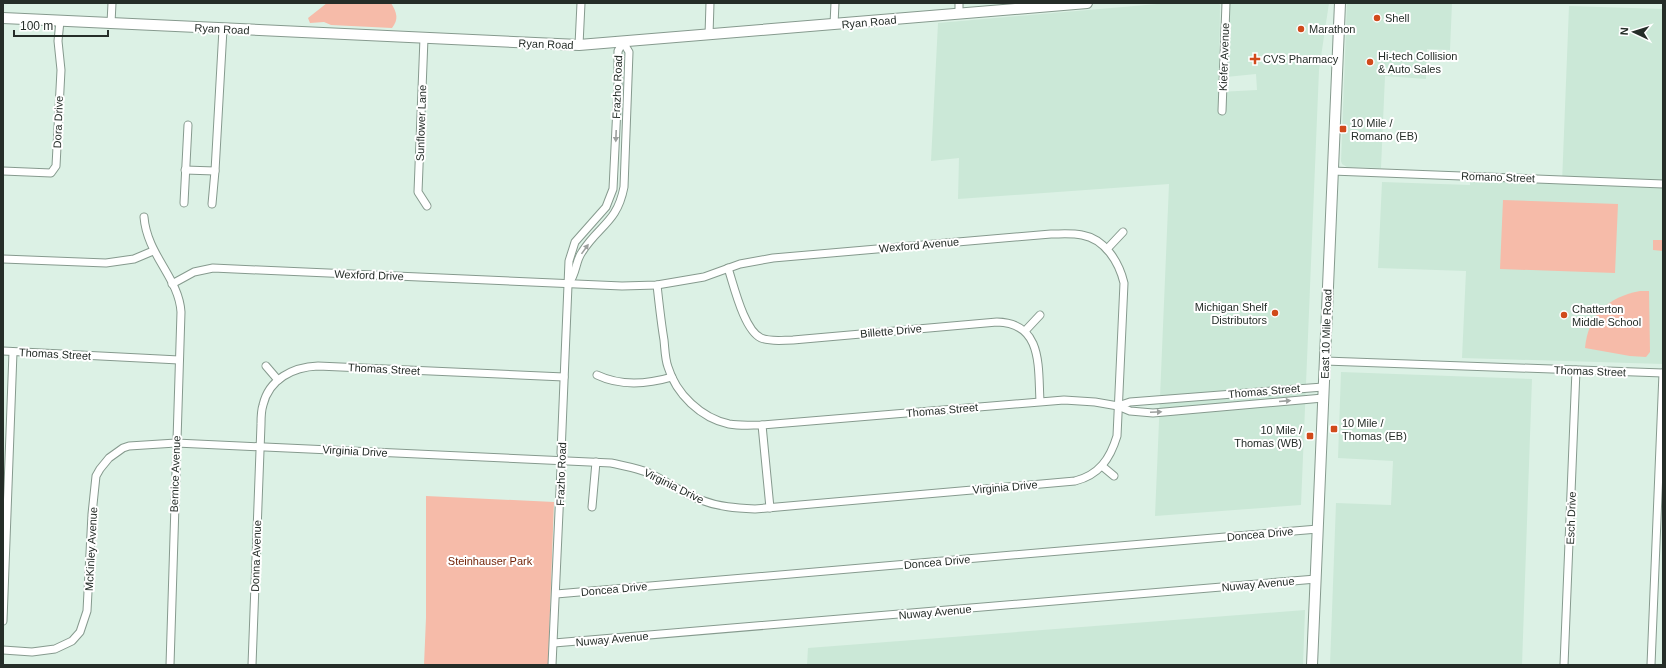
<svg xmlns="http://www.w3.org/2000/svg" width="1666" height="668" viewBox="0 0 1666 668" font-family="Arial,sans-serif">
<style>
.built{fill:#cbe8d7}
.green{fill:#f6bba9}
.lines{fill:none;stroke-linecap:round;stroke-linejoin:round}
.street-casing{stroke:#869a8e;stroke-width:9}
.secondary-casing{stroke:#869a8e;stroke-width:12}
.street{stroke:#fff;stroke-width:7}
.secondary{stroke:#fff;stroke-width:10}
.oneway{fill:#9da09e}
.poi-dot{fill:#d14a1b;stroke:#fff;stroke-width:1.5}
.labels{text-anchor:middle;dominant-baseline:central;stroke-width:4;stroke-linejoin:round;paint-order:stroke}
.poi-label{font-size:11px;fill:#252d28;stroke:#fff;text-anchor:start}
.street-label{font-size:11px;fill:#252d28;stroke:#fff}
.park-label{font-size:11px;fill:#6f1e01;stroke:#fff}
</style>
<rect width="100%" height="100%" fill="#dcf1e5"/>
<g class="built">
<polygon points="1169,3 1219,3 1220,5 1219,92 1257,90 1256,74 1226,77 1230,3 1329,3 1319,70 1301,505 1155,516 1169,184 958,199 959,158 931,161 938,23"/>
<polygon points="1347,3 1452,3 1450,50 1427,49 1426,79 1385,76 1381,168 1347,167 1342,164 1341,161"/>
<polygon points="1569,6 1663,9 1663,364 1462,358 1466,271 1378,268 1382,182 1470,185 1470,180 1562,183"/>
<polygon points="1341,372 1532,379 1522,665 1330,665 1336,503 1391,505 1393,461 1338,458"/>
<polygon points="1305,610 1303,665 807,665 808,648"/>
</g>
<g class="green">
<path d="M327 3H391C397 13 399 19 392 28L331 25 324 22 310 23 308 18Z"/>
<polygon points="1503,200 1618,204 1615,273 1500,269"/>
<polygon points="1653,240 1663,240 1663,251 1653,250"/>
<path d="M1640 291H1649L1650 352 1646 357 1630 356 1585 348C1588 315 1608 297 1640 291Z"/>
<polygon points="426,496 554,502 548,665 424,665 426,618"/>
</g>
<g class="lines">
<defs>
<g id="street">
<polyline points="959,3 959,14"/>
<polyline points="111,23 112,3"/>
<polyline points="834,24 835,3"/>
<polyline points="709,35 710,3"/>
<polyline points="424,38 418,192 427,206"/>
<polyline points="579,45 581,3"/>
<polyline points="1222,111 1226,3"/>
<polyline points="185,170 215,171 223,29"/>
<polyline points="3,171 51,173 56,166 61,70 58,41 60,21"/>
<polyline points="1332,171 1663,184"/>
<polyline points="184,203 188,125"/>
<polyline points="212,204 215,171"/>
<path d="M144 217C147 255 179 278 181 312L170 665"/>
<polyline points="1107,249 1123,232"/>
<polyline points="3,259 106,263 134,259 153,251"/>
<path d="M728 268C734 286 744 330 761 338 770 342 783 340 793 340L997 322C1043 323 1038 367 1040 401"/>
<path d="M569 283C577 272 575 262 582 252 599 225 617 223 624 187L629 52 623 42"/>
<path d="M657 285C659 303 661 322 664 340 665 349 665 359 668 367 676 394 701 418 729 424 740 426 751 425 762 425L1064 400 1095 402 1118 406 1130 402 1323 387"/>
<polyline points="1025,331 1040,315"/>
<polyline points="3,351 179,360"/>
<polyline points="1325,361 1663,373"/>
<polyline points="266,366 278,380"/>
<path d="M597 375C620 386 648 384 672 377"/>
<polyline points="1118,406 1130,411 1153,413 1323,398"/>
<polyline points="762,425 770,508"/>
<polyline points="1102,466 1114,476"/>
<polyline points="592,507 596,462"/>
<polyline points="556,594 1318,529"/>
<polyline points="3,621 13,352"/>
<polyline points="554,643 1316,579"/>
<path d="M3 650 32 652 55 649 72 641 80 632 87 611 92 514 96 476 100 469 109 458 123 448 129 446 176 443 611 463C624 466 637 468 649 473 667 481 683 494 701 500 719 507 736 508 755 509L1075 481C1099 475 1110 459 1117 436L1124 283C1119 262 1105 239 1082 235 1072 233 1061 234 1051 234L773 258 740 264 704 277 657 285 622 286 213 268 194 272 172 284"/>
<path d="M252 665 261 424C261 418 261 411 263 405 269 379 293 367 318 366L564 377"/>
<polyline points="552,665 561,468 563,461 561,453 569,261 575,242 606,207 613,189 618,86 618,51 623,42"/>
<polyline points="1564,665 1576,370"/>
<polyline points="1651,665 1663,373"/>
</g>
<g id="secondary">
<polyline points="3,18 579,45 1087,3"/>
<polyline points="1312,665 1340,3"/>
</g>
</defs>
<use href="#street" class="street-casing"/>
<use href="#secondary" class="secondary-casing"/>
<use href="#street" class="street"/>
<use href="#secondary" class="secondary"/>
</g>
<defs><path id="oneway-solid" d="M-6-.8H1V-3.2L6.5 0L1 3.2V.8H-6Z"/></defs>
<g class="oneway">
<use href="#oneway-solid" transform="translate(616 136) rotate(92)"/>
<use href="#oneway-solid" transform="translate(585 249) rotate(-54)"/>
<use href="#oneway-solid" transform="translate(1285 401) rotate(-5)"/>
<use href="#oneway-solid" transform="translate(1156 412) rotate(-3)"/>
</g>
<g class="poi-dot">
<circle cx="1377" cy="18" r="4"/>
<circle cx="1301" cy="29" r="4"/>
<path d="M1253 53h4v4h4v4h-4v4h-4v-4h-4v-4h4z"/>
<circle cx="1370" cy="62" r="4"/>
<rect x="1339" y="125" width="8" height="8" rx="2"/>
<circle cx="1275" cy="313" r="4"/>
<circle cx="1564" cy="315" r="4"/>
<rect x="1330" y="425" width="8" height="8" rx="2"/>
<rect x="1306" y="432" width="8" height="8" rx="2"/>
</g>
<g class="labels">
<g class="poi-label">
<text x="1385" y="18">Shell</text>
<text x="1309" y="29">Marathon</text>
<text x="1378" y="56">Hi-tech Collision<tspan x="1378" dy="13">&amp; Auto Sales</tspan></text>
<text x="1263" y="59">CVS Pharmacy</text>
<text x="1351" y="123">10 Mile /<tspan x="1351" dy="13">Romano (EB)</tspan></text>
<text x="1267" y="307" text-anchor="end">Michigan Shelf<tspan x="1267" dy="13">Distributors</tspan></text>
<text x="1572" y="309">Chatterton<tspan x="1572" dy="13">Middle School</tspan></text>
<text x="1342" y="423">10 Mile /<tspan x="1342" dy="13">Thomas (EB)</tspan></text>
<text x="1302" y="430" text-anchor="end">10 Mile /<tspan x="1302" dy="13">Thomas (WB)</tspan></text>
</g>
<g class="street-label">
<text transform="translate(869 22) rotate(-5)">Ryan Road</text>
<text transform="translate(222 29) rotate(3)">Ryan Road</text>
<text transform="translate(546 44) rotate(2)">Ryan Road</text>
<text transform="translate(1224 57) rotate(-88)">Kiefer Avenue</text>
<text transform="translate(617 87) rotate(-88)">Frazho Road</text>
<text transform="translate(58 122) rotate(-88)">Dora Drive</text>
<text transform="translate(421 123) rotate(-88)">Sunflower Lane</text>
<text transform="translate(1498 177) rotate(2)">Romano Street</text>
<text transform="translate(919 245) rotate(-5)">Wexford Avenue</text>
<text transform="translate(369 275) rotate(2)">Wexford Drive</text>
<text transform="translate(891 331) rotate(-5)">Billette Drive</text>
<text transform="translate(1326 334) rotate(-88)">East 10 Mile Road</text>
<text transform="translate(55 354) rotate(3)">Thomas Street</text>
<text transform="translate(384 369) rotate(3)">Thomas Street</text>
<text transform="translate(1590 371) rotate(2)">Thomas Street</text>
<text transform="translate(1264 391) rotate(-5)">Thomas Street</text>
<text transform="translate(942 410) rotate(-5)">Thomas Street</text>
<text transform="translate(355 451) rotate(3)">Virginia Drive</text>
<text transform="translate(175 474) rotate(-88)">Bernice Avenue</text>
<text transform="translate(561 474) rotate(-88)">Frazho Road</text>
<text transform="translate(674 486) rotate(26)">Virginia Drive</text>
<text transform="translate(1005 487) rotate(-5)">Virginia Drive</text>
<text transform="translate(1571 518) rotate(-88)">Esch Drive</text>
<text transform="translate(1260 534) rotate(-5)">Doncea Drive</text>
<text transform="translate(91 549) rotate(-87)">McKinley Avenue</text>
<text transform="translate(256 556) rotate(-88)">Donna Avenue</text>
<text transform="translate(937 562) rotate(-5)">Doncea Drive</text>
<text transform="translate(1258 584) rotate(-5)">Nuway Avenue</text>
<text transform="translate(614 589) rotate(-5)">Doncea Drive</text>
<text transform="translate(935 612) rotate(-5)">Nuway Avenue</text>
<text transform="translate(612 639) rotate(-5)">Nuway Avenue</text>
</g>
<g class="park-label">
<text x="490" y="561">Steinhauser Park</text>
</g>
</g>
<rect width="1666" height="668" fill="none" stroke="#252d28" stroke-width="8"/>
<g transform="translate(1634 32) rotate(274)" stroke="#ffffff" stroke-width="3" paint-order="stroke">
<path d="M0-3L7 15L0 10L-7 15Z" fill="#252d28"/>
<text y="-6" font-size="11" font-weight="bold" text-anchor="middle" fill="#252d28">N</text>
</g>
<path d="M14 30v6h94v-6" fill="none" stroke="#252d28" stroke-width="2"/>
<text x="20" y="30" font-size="12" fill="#252d28" stroke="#ffffff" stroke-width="3" paint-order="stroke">100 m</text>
</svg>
